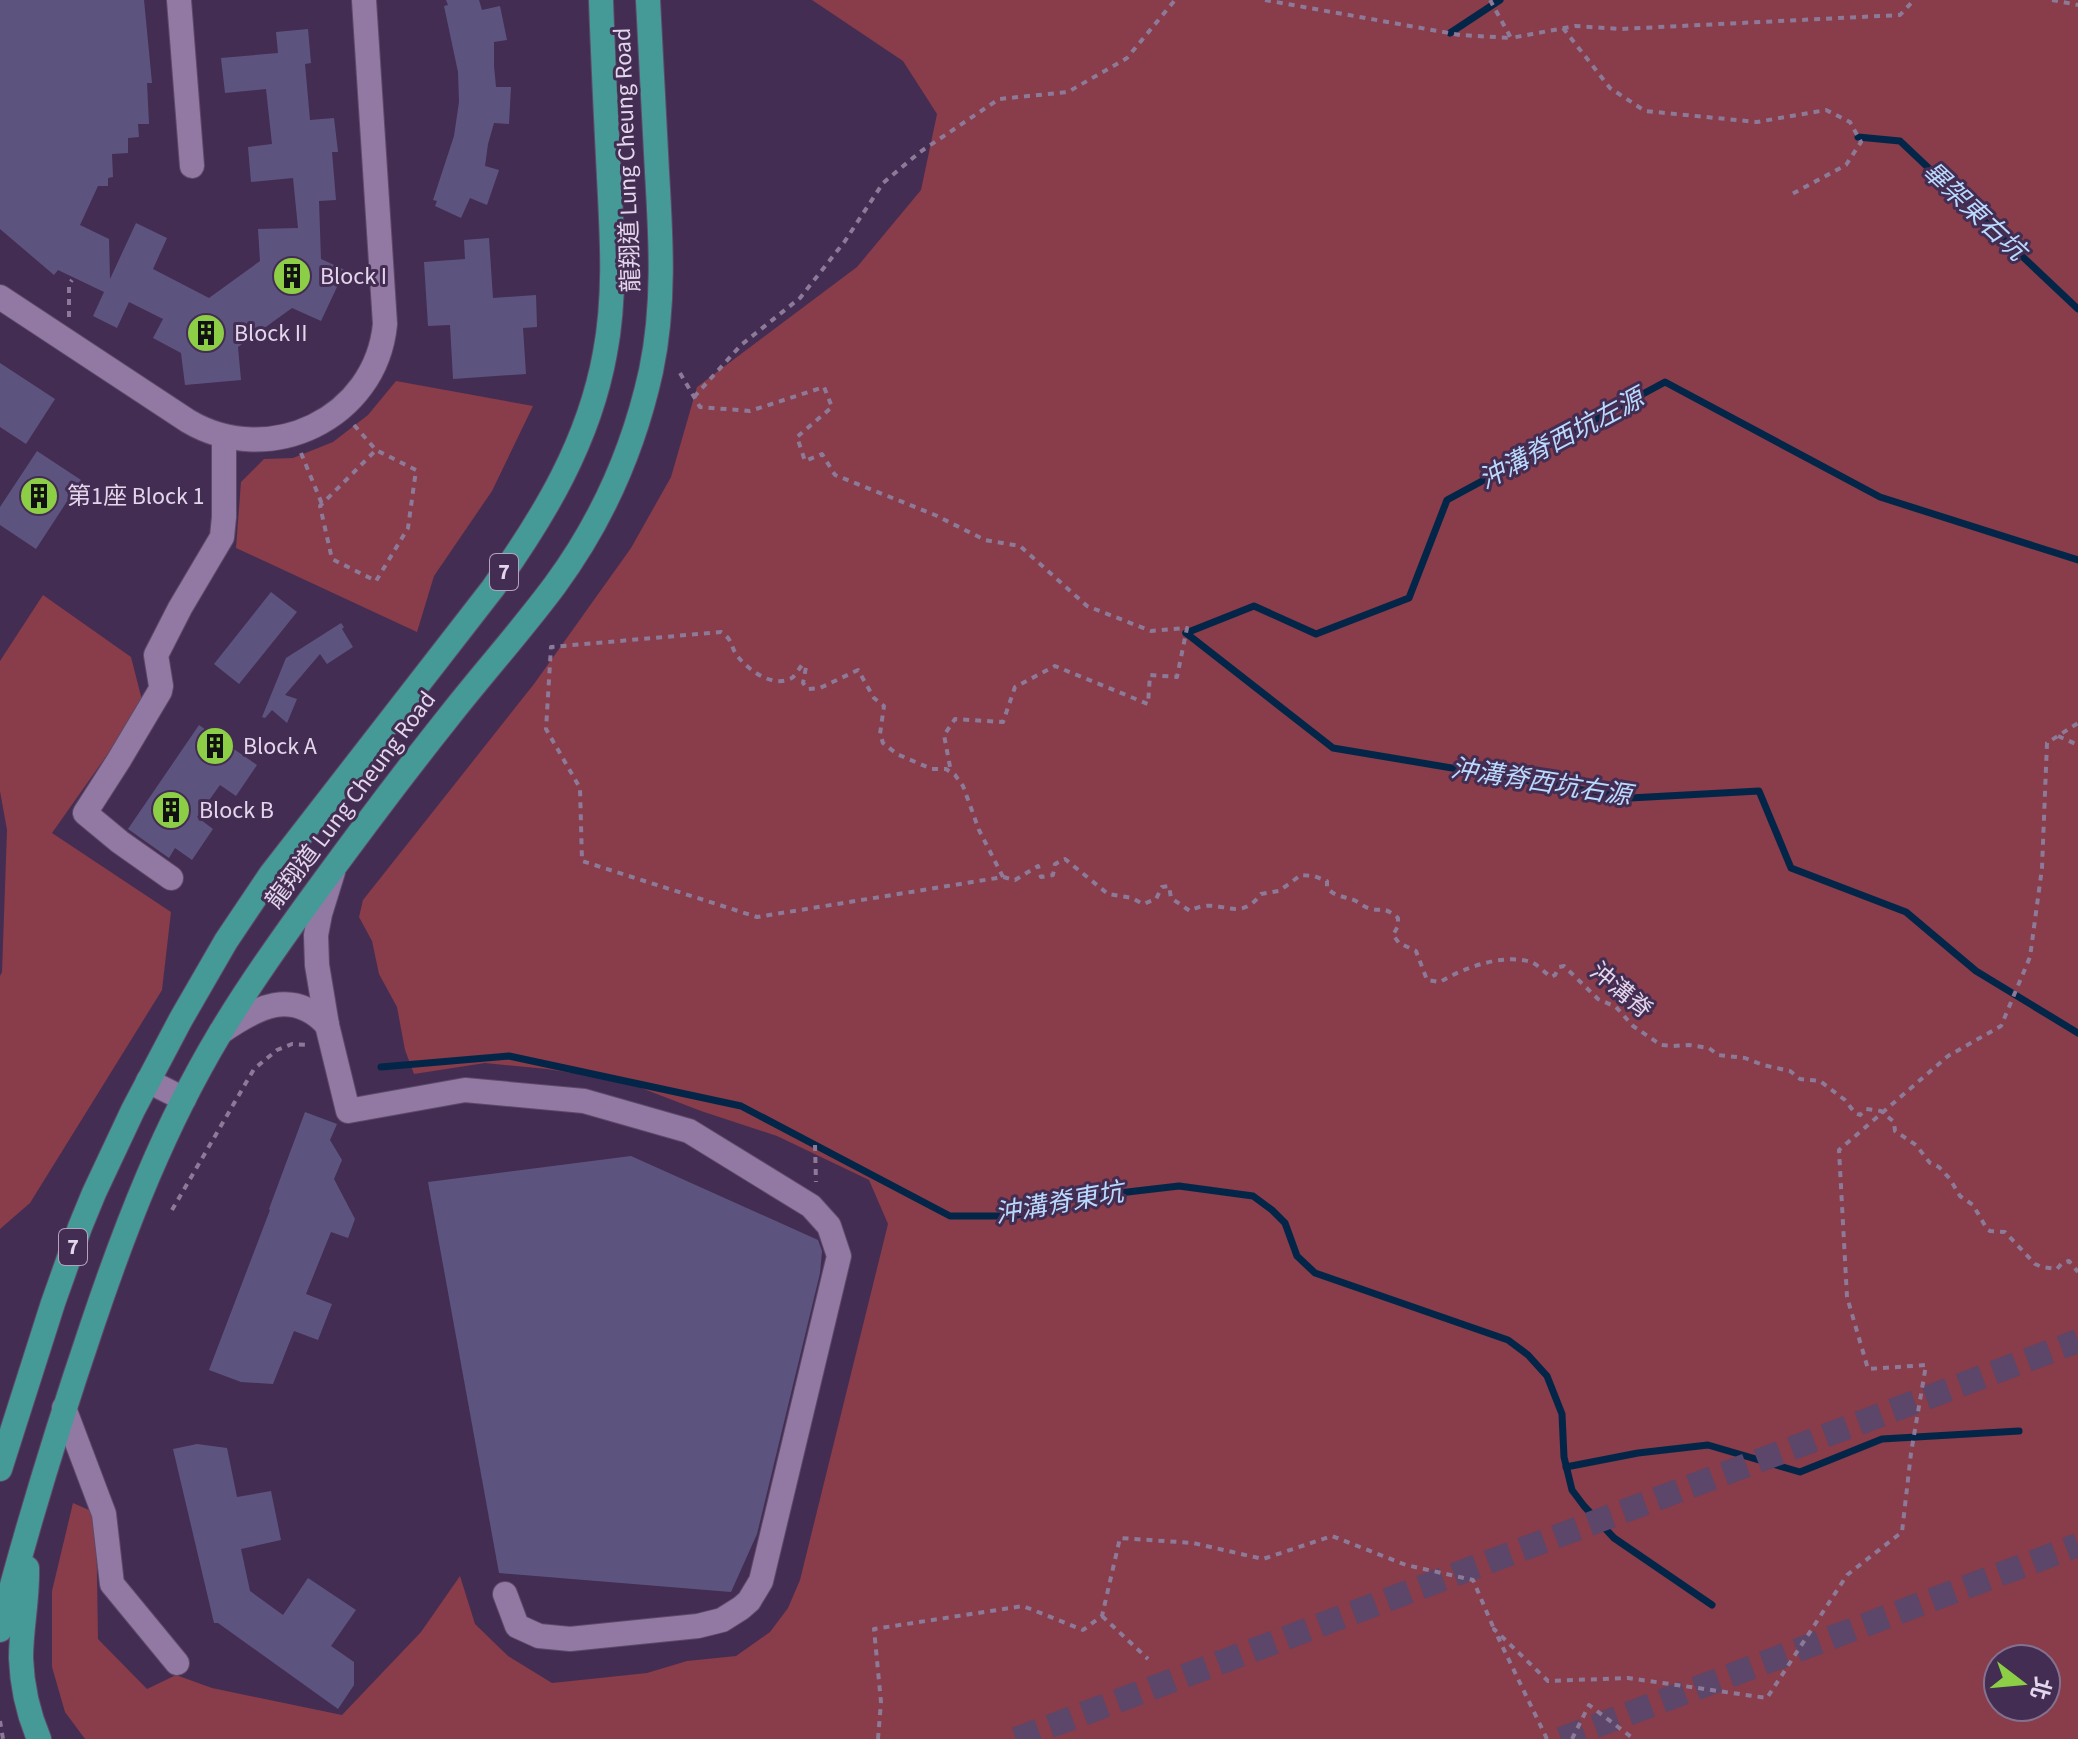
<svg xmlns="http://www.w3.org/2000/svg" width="2078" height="1739" viewBox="0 0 2078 1739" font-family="'Source Sans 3','Noto Sans TC',sans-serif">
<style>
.green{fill:#893c49;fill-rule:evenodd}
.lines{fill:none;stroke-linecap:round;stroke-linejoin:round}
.stream{stroke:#032648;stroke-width:7}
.building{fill:#5c547f}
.highway-tunnel{stroke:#5c4669;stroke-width:24;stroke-dasharray:24 12;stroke-linecap:butt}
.minor-casing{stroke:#5e4a69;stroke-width:26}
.highway-casing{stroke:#5e4a69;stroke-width:26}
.path{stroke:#8d7a99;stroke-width:4;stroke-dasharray:6 6;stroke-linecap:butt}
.minor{stroke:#9279a3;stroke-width:24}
.highway{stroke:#459a97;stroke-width:24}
.labels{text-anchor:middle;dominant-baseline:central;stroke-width:6;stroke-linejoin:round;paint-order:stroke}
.shield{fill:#442d52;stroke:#b3a3be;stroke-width:2}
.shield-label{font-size:22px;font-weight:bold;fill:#e3d6ec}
.street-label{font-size:24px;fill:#e3d6ec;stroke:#442d52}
.poi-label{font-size:24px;fill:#e3d6ec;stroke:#442d52;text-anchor:start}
.water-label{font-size:26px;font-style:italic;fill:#b9dafe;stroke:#442d52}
</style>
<rect width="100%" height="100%" fill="#442d52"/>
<g class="green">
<path d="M812 0H2078V1739H85L65 1712 52 1667V1591L73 1503 96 1513 98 1639 147 1689 176 1675 212 1688 342 1715 421 1632 460 1576 475 1624 508 1656 552 1683 647 1673 687 1661 736 1656 770 1632 788 1608 800 1580 888 1224 869 1180 777 1136 701 1111 623 1081 547 1069 485 1063 414 1074 405 1050 397 1007 379 974 372 941 359 917 363 900 534 684 631 548 671 477 697 387 857 267 921 190 937 114 903 61ZM1998 1659H2046V1707H1998Z"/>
<polygon points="396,381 533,406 492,491 434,576 417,632 236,548 241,482 264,459 293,458 333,442 368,415"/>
<polygon points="43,595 131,657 143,704 52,833 171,912 162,990 30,1203 0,1229 0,976 2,972 7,830 0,791 0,661"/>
</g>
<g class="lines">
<g class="stream">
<polyline points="1450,33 1500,0"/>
<polyline points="1858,137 1900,141 2078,309"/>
<polyline points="1186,633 1254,606 1316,634 1409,598 1447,500 1665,382 1880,497 2078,560"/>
<polyline points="1186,633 1333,748 1630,798 1759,791 1791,868 1906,912 1976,971 2078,1033"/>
<polyline points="381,1067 509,1056 741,1106 950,1216 1014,1216 1077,1196 1119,1193 1179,1186 1253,1196 1272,1210 1285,1223 1297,1256 1315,1273 1508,1340 1528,1355 1547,1376 1562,1414 1564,1457 1572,1490 1584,1506 1614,1538 1712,1605"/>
<polyline points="1566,1467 1638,1453 1708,1445 1800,1472 1882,1439 2019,1431"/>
</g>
</g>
<g class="building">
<polygon points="0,0 144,0 152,83 147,83 149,124 138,124 139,137 128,138 128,153 112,154 113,177 108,178 108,186 98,186 80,225 109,239 110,279 136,223 167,238 153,269 209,298 260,261 258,229 298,228 293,178 251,182 248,147 272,144 266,89 225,93 221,58 278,53 276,32 308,29 311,63 305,64 310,120 334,118 338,152 332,152 336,200 319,201 321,259 345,270 321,321 292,308 238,347 241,380 185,385 181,353 153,338 163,319 129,302 117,328 93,316 104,292 58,270 54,275 0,229"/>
<polygon points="446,0 479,0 482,10 500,6 507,40 494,42 494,66 496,87 511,87 509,124 494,123 488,144 485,166 499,170 487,205 470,198 461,218 435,206 437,201 433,200 454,136 459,102 458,72 444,6 448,5"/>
<polygon points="489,238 493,298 536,295 537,327 523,328 526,374 453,379 450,325 428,326 424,262 465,259 464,240"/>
<polygon points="0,363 55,399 26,444 0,427"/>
<polygon points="37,451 81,480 36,549 0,525 0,507"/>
<polygon points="271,592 297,612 239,684 214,664"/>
<polygon points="341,623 344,627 342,629 353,647 327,664 320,654 285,695 297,699 287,723 272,710 265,718 262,717 286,658"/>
<polygon points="199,725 257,765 236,796 220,785 197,817 213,829 192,860 175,848 169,858 128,829"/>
<polygon points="305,1112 337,1124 330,1140 342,1160 334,1179 355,1219 348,1238 331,1232 306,1294 332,1304 318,1340 294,1331 273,1384 241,1382 209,1370 270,1210 269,1209"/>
<polygon points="631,1156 818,1240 822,1251 820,1273 757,1534 731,1592 499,1573 428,1182"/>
<polygon points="197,1444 227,1448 237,1497 271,1491 281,1540 241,1549 250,1591 283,1615 308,1578 356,1610 331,1646 354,1662 354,1685 338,1709 218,1623 214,1623 173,1449"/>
</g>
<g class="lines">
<g class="highway-tunnel">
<polyline points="1016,1739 2078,1341"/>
<polyline points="1561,1739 2078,1545"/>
</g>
<defs>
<g id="minor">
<polyline points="179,0 192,166"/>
<path d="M0 297 188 421C269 469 376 419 385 324L364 0"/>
<polyline points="333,872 320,914 316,935 317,965 327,1025 348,1111 465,1090 584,1101 689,1131 811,1206 829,1226 839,1256 761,1581 749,1601 741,1608 722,1620 698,1626 570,1639 539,1636 517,1626 505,1594"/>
<polyline points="171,878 120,842 85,813 119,760 160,691 161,686 156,655 180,608 222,537 224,517 224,437"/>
<path d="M221 1032C256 1008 292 987 327 1025"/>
<polyline points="148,1081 184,1099"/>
<polyline points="64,1408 104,1514 112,1584 177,1663"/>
</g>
<g id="highway">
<path d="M0 1469 53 1303 80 1227 94 1193 133 1110 181 1019 226 941 271 874 493 588C544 516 589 442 605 353 616 296 612 235 609 177 606 118 603 59 601 0"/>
<path d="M27 1568C28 1598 21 1628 21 1658 22 1686 28 1713 39 1739"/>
<path d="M0 1630C27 1527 58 1426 92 1326 126 1225 164 1127 219 1035 250 983 285 934 321 885 362 829 404 773 447 719 482 674 521 631 555 585 602 521 634 448 651 371 665 305 661 239 657 172 654 115 651 57 648 0"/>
</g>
</defs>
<use href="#minor" class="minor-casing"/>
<use href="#highway" class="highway-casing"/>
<g class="path">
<polyline points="1265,0 1460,35 1511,38"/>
<polyline points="1490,0 1511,38 1575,26 1620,29 1900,15 1914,0"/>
<polyline points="2052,0 2078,5"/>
<polyline points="1563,28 1610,88 1645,111 1757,122 1826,110 1850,122 1861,142 1846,165 1792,194"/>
<polyline points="69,317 69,284 72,280"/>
<polyline points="680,373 700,407 750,411 824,387 832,407 797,437 805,461 822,454 835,475 935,515 985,540 1020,546 1087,606 1151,631 1187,628 1177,677 1150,675 1148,704 1055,666 1015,687 1003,722 955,719 944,735 951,772"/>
<polyline points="694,397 741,345 800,298 845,241 883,183 920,152 999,99 1068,92 1127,58 1175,0"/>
<polyline points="354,425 376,450 416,470 408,528 376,581 332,559 320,506 376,450"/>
<polyline points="301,453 322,504"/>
<polyline points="2058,736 2078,745"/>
<path d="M1003 877 979 830 963 786 955 775 946 769H932L906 758 897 754 883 743 880 734 884 706 874 698 858 670 820 688 808 689 803 683 806 667 802 665C798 670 795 677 790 679 772 687 750 671 739 658 730 648 734 640 721 632L551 647 546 729 580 788 582 861 757 917 1003 877 1015 880 1038 866 1041 877 1053 875 1055 864 1065 859 1108 894 1132 898 1143 904 1156 899 1162 887 1169 886 1171 898 1190 911C1220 894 1237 926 1261 894L1279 891 1301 875 1314 876 1327 881V888C1337 898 1345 896 1356 901 1360 903 1364 907 1368 908 1383 913 1381 904 1398 918V926L1393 935 1399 943 1416 951 1427 980 1440 982C1463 968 1503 953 1531 962 1537 964 1544 972 1551 977L1555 975 1559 967 1564 966 1598 999 1616 1007 1633 1026 1661 1045 1672 1046 1689 1045 1709 1048 1718 1055 1745 1058 1763 1065 1790 1071 1800 1079 1820 1081 1845 1100 1855 1113 1860 1115 1866 1109 1881 1111 1894 1122 1895 1131 1916 1145 1930 1163 1939 1167 1950 1179 1960 1196 1973 1205 1987 1229 1990 1231 2005 1232 2035 1264 2042 1267 2057 1269 2062 1263 2069 1261 2078 1272"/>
<polyline points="815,1145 816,1182"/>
<polyline points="172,1210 254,1069 277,1050 292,1044 308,1045"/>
<polyline points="1102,1616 1148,1659"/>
<polyline points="0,1721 3,1739"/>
<polyline points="878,1739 881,1702 874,1629 1023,1606 1083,1630 1102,1616 1120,1538 1193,1543 1263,1559 1332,1536 1406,1565 1473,1580 1494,1629"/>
<polyline points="1547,1739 1494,1629 1548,1681 1628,1678 1767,1698 1847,1575 1902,1532 1911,1453 1926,1365 1868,1369 1847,1297 1839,1150 1948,1056 2001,1026 2030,957 2042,868 2047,743 2078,723"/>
<polyline points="1572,1739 1589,1705 1634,1739"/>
</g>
<use href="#minor" class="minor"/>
<use href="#highway" class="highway"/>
</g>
<defs>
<symbol id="building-disc" viewBox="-11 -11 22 22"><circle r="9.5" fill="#8cce46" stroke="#442d52"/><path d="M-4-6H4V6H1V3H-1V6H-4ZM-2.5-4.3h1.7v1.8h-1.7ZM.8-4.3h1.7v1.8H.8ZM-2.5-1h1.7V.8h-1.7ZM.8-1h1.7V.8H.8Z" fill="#111"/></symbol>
</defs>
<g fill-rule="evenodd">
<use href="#building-disc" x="270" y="254" width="44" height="44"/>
<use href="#building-disc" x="184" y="311" width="44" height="44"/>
<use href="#building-disc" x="17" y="474" width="44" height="44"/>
<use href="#building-disc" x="193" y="724" width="44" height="44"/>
<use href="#building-disc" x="149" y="788" width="44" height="44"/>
</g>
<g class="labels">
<g class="shield">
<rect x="490" y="554" width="28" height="36" rx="6"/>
<rect x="59" y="1229" width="28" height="36" rx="6"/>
</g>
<g class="shield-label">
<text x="504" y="572">7</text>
<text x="73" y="1247">7</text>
</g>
<g class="street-label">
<text transform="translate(627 160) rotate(-92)">龍翔道 Lung Cheung Road</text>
<text transform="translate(351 800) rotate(-53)">龍翔道 Lung Cheung Road</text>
<text transform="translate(1621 991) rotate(40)">沖溝脊</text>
</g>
<g class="poi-label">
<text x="320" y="276">Block I</text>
<text x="234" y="333">Block II</text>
<text x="67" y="496">第1座 Block 1</text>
<text x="243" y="746">Block A</text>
<text x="199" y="810">Block B</text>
</g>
<g class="water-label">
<text transform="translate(1974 211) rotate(43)">畢架東右坑</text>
<text transform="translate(1561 439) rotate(-28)">沖溝脊西坑左源</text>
<text transform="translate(1541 782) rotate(9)">沖溝脊西坑右源</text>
<text transform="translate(1059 1203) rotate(-10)">沖溝脊東坑</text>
</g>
</g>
<g transform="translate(2022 1683) rotate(106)"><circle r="38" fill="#442d52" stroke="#847190" stroke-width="2"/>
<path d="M0-6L14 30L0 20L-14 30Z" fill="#8cce46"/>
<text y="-12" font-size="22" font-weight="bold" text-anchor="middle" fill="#e3d6ec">北</text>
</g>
</svg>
